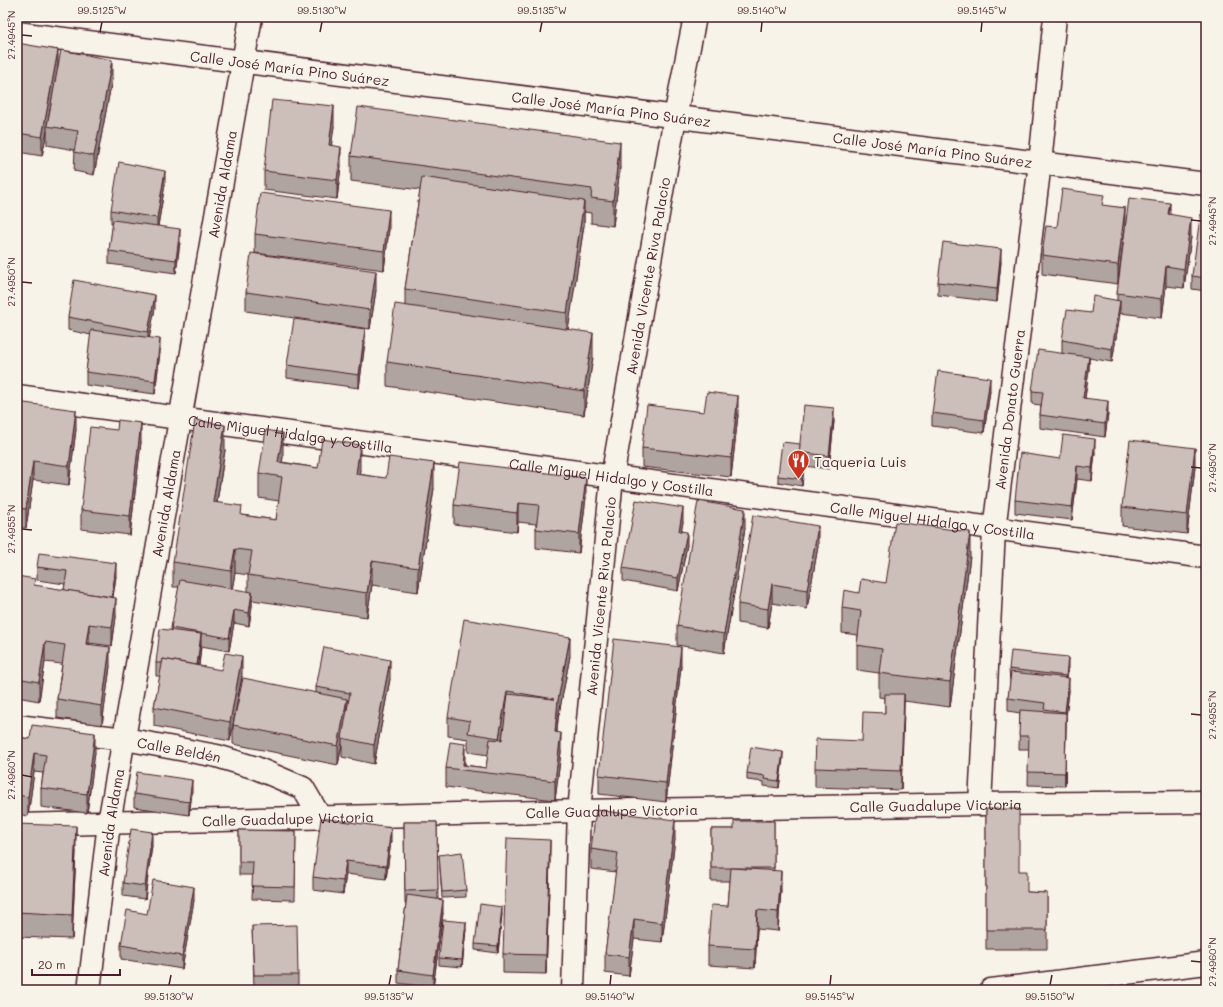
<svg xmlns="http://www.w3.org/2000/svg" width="1223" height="1007" viewBox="0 0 1223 1007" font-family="Mali,sans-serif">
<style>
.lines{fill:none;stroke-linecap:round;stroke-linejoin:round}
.minor-casing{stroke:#4a1f2b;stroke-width:25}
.primary-casing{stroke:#4a1f2b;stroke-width:25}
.minor{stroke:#f7f3e8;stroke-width:22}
.primary{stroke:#f7f3e8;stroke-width:22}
.wall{fill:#afa49f;stroke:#4a1f2b;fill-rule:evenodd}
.shaded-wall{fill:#8f8682;stroke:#4a1f2b}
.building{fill:#ccbfb9;stroke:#4a1f2b}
.ticks{fill:none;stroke:#4a1f2b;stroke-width:1.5}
.labels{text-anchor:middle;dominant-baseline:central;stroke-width:4;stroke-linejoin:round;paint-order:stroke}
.street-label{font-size:14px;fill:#4a1f2b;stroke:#f7f3e8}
.poi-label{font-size:14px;fill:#4a1f2b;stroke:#f7f3e8;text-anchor:start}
.neatline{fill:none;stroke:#4a1f2b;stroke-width:1.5}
.ticks-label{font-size:10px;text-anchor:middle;fill:#4a1f2b}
</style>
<rect width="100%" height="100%" fill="#f7f3e8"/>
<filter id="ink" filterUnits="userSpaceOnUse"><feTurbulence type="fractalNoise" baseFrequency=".025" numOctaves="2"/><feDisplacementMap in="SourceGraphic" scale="8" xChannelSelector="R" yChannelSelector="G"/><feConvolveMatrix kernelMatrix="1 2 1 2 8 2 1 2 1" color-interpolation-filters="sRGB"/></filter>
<g filter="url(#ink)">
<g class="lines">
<defs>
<g id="minor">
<path id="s1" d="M17 33 1206 184"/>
<path id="s2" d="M17 396 1206 557"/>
<path id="s3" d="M17 726 125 739 217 756 256 768 303 788 320 817"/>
<path id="s4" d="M980 804 994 530 1040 163 1055 17"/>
<path id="s5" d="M17 825 579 811 980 804 1206 802"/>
<path id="s6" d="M89 990 109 823 251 17"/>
<path id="s7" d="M573 990 579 811 612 478 675 117 695 17"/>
</g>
<polyline id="primary" points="991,990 1206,963"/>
</defs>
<use href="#minor" class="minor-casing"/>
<use href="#primary" class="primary-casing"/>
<use href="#minor" class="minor"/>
<use href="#primary" class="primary"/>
</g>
<g class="wall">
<polygon points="17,43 58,65 112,79 94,175 74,171 75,150 47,145 47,131 42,156 18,152 18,141 17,141"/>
<polygon points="334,126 331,146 341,166 337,199 264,190 264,171"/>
<polygon points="351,156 620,167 613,226 591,223 591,213 584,212 584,225 568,329 593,357 584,415 387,386 387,362 405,305 405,289 420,190 351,181"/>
<polygon points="165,184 158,226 180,242 176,273 109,264 109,251 113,223 111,223 111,210"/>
<polygon points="1104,206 1125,208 1118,284 1042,274 1042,255 1057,227"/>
<polygon points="1206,211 1206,291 1192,289 1192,276"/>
<polygon points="1170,215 1191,237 1184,288 1166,286 1162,318 1120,313 1112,362 1089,358 1089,370 1085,398 1108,414 1105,437 1040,428 1040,415 1041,405 1032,404 1032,391 1062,353 1062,340 1091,313 1117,300 1117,293"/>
<polygon points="389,229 384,270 255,253 255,234"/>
<polygon points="1001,262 997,302 938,295 938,282"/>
<polygon points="376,290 370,329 246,311 246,292"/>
<polygon points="155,308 149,338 160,352 155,394 86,385 86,372 91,335 68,330 68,317"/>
<polygon points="365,342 359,388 287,378 287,365"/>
<polygon points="990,391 984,433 932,426 932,413"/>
<polygon points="17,402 76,429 69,485 33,480 26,528 17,527"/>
<polygon points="704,412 738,415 731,477 642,467 642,448"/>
<polygon points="834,421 829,469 804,466 802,486 778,482 778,476 800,444"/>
<polygon points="141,442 130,535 81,529 81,510"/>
<path d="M225 450 217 502 242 515 276 520 279 501 259 498V473L283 457 282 462 318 468 360 470 359 474 434 488 418 592 372 585 367 617 252 600V606L249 626 234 623 229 651 201 646 199 666 242 676 230 741 154 726V707L160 676H156V663L171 630 179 587H173V562ZM235 573 248 575V592L232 589Z"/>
<polygon points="1095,452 1092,481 1077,479 1072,520 1015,513 1015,500"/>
<polygon points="1195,467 1187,534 1122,526 1122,507"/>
<polygon points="586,497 579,553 536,548 536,524 518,522 517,532 454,524 454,505"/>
<polygon points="683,522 681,531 687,545 678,591 623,581 623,568"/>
<polygon points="745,528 724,653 677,645 677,626"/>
<polygon points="818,546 807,609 772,603 768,628 738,623 738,604"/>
<polygon points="970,556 950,707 904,701 901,790 815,787 815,768 862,741 885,713 885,698 879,697 879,673 857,670 857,645 858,635 842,633 842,608 859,593 886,583"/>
<polygon points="37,567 116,576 113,597 116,617 112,646 89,643 89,644 110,666 102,725 57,718 57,699 62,664 45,662 39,701 17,697 17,576 35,586 64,590 65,584 37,580"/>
<polygon points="570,656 558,719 557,732 561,752 555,800 446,787 446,768 465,763 465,765 486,768 488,755 468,752 468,739 448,736 448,717"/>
<polygon points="681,666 666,802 599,794 599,775"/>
<polygon points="1009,669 1068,671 1067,678 1069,691 1066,717 1065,786 1028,785 1029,749 1019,749 1020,713 1008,711 1008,698 1010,682"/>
<polygon points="390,679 374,764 342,757 342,744 338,765 233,744 233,725 316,693 316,687"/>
<polygon points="17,737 30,739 95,752 87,813 41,807 41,788 43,773 34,772 28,816 17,814"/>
<polygon points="783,758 779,788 764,786 764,782 747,780 747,773"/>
<polygon points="192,793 189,815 134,807 134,794"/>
<polygon points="986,809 1019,871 1027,892 1047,893 1047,949 986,949"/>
<polygon points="774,821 774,870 781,890 778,931 757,929 755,968 708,965 708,946 728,906 730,881 711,881 711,829 734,829"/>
<polygon points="404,822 437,822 438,899 443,913 433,988 398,983 398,970 406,904 405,904"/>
<polygon points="17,824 76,851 72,939 17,937"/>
<polygon points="239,830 296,831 295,900 252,899 253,875 239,875"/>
<polygon points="675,839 662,942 634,939 629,976 605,973 605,954 616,872 591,869 591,849"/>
<polygon points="391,841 386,879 346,874 343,894 313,890 313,877"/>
<polygon points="152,845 145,899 123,896 123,883"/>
<polygon points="439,855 466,890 466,897 442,898"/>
<polygon points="550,859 546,974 503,973 503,954"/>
<polygon points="194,900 182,969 121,959 121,945 147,914"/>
<polygon points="502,914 498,953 475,950 475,944"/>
<polygon points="252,926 298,975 298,988 254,988"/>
<polygon points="466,929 462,967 439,965 439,958"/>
</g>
<g class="shaded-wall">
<polygon points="58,50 58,69 47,126 47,131 42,156 42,137"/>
<polygon points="112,60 112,79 94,175 94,156"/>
<polygon points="334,106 334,126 329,164 329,145"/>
<polygon points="620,142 620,167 613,226 613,201"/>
<polygon points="341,147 341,166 337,199 337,180"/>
<polygon points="165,171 165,184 157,231 157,218"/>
<polygon points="584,201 584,225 567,338 567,313"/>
<polygon points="1170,203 1170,222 1168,214"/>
<polygon points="1125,208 1125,227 1118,284 1118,265"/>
<polygon points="389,210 389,229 384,270 384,251"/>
<polygon points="1191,218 1191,237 1184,288 1184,269"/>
<polygon points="180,229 180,242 176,273 176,260"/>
<polygon points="1001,249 1001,262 997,302 997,289"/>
<polygon points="1166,266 1166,286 1162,318 1162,299"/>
<polygon points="376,271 376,290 370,329 370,310"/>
<polygon points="155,295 155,308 148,345 148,332"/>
<polygon points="1120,301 1120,314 1112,362 1112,349"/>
<polygon points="365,329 365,342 359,388 359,375"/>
<polygon points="593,333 593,357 584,415 584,391"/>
<polygon points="160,339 160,352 155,394 155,381"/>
<polygon points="1089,357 1089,370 1083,411 1083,398"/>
<polygon points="990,378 990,391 984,433 984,420"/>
<polygon points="738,396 738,415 731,477 731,458"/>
<polygon points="1108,401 1108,414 1105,437 1105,424"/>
<polygon points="834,408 834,421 829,469 829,456"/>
<polygon points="76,410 76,429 69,485 69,466"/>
<polygon points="141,423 141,442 130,535 130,516"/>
<polygon points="225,425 225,450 213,526 213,502"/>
<polygon points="283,433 283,457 280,477 278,462"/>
<polygon points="1095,439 1095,452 1092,481 1092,468"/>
<polygon points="360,445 360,470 356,498 356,474"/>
<polygon points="1195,448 1195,467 1187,534 1187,515"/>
<polygon points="804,459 804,466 802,486 802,479"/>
<polygon points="33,461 33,480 26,528 26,509"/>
<polygon points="434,463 434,488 418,592 418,568"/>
<polygon points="1077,466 1077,479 1072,520 1072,507"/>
<polygon points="586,478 586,497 579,553 579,534"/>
<polygon points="518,503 518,522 517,532 517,513"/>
<polygon points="683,508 683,522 679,544 679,531"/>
<polygon points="745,509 745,528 724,653 724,634"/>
<polygon points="818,526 818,546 807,609 807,590"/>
<polygon points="687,532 687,545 678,591 678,578"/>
<polygon points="970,532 970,556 950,707 950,682"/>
<polygon points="235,549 235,573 231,596 231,571"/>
<polygon points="372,561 372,585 367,617 367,593"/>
<polygon points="116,563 116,576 111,610 111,597"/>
<polygon points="772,584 772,603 768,628 768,609"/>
<polygon points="252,592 252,606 249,626 249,613"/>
<polygon points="116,598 116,617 112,646 112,627"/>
<polygon points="234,610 234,623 229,651 229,638"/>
<polygon points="89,624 89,643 86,663 86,644"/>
<polygon points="201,634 201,647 197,681 197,668"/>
<polygon points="570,637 570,656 558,719 555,751 555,732 558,700"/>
<polygon points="45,642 45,662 39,701 39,682"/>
<polygon points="110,647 110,666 102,725 102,706"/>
<polygon points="681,647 681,666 666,802 666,783"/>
<polygon points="242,656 242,676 230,741 230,722"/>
<polygon points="1068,657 1068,671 1066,689 1066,676"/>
<polygon points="390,660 390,679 374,764 374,745"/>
<polygon points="1069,678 1069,691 1066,717 1065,786 1066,718 1065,725 1065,712"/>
<polygon points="507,691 507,710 499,757 499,738"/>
<polygon points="904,694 904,713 901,790 901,771"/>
<polygon points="347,699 347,718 342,738 342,744 338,765 338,746"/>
<polygon points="95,733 95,752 87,813 87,794"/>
<polygon points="561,733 561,752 555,800 555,781"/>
<polygon points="465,744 465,763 464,770 463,765"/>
<polygon points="783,752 783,758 779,788 779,781"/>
<polygon points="34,753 34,772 28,816 28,797"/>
<polygon points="192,780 192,793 189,815 189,802"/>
<polygon points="675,820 675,839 662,942 662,923"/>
<polygon points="76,826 76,851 72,939 72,915"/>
<polygon points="391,828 391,841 386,879 386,866"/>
<polygon points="152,832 152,845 145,899 145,886"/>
<polygon points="550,840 550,859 546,974 546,955"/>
<polygon points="346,861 346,874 343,894 343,881"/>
<polygon points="781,871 781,890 778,931 778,912"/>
<polygon points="194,887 194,900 182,969 182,956"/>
<polygon points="443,900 443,913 433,988 433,975"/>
<polygon points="502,907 502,914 498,953 498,946"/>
<polygon points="757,910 757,929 755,968 755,949"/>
<polygon points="634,919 634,939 629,976 629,957"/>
<polygon points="466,922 466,929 462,967 462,960"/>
</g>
<g class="building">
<polygon points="17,43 58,50 42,137 18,133 20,122 17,122"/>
<polygon points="61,50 112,60 94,156 74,152 78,131 47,126"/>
<polygon points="272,100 334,106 329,145 341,147 337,180 264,171"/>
<polygon points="358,107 620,142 613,201 591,198 592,189 351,156"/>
<polygon points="119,162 165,171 157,218 111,210"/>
<polygon points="422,177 584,201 567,313 405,289"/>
<polygon points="1062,189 1104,195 1102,205 1125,208 1118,265 1042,255 1046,226 1057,227"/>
<polygon points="260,193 389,210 384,251 255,234"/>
<polygon points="1129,198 1170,203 1168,214 1191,218 1184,269 1166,266 1162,299 1117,293"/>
<polygon points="1201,210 1206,211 1206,278 1192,276"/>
<polygon points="113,220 180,229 176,260 109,251"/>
<polygon points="943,242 1001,249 997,289 938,282"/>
<polygon points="251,253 376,271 370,310 246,292"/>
<polygon points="74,280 155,295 148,332 68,317"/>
<polygon points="1093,296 1120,301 1112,349 1062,340 1067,310 1091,313"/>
<polygon points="395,304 593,333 584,391 387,362"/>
<polygon points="294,319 365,329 359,375 287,365"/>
<polygon points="91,330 160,339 155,381 86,372"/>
<polygon points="1038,350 1089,357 1083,398 1108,401 1105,424 1040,415 1043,392 1032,391"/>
<polygon points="938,371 990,378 984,420 932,413"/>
<polygon points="707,392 738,396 731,458 642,448 647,405 704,412"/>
<polygon points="17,402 76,410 69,466 33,461 26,509 17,508"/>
<polygon points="804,405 834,408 829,456 799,452"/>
<polygon points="118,420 141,423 130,516 81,510 90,427 117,430"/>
<polygon points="195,420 225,425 213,502 242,506 241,515 276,520 282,477 259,473 266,430 283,433 278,462 318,468 322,439 360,445 356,474 386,478 389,457 434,463 418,568 372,561 367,593 248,575 252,551 235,549 231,571 173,562"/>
<polygon points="1063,435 1095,439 1092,468 1077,466 1072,507 1015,500 1020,453 1060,459"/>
<polygon points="1130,440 1195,448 1187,515 1122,507"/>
<polygon points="782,442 800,444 799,458 804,459 802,479 778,476"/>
<polygon points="460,462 586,478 579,534 536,529 539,505 518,503 517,513 454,505"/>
<polygon points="636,500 683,508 679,531 687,532 678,578 623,568"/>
<polygon points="698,501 745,509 724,634 677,626"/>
<polygon points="753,515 818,526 807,590 772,584 768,609 738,604"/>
<polygon points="895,522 970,532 950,682 879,673 882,649 857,645 861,611 842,608 844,590 859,593 861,579 886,583"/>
<polygon points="39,553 116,563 112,597 64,590 67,571 37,567"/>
<polygon points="17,576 35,579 34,585 116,598 112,627 89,624 86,644 110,647 102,706 57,699 65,645 45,642 39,682 17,678"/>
<polygon points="180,580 252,592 249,613 234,610 229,638 171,628"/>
<polygon points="464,619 570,637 558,700 555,732 561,733 555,781 446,768 450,742 465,744 463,765 486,768 490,739 502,740 508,694 554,699 507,691 499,738 468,733 470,721 448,717"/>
<polygon points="160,629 201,634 197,665 163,659 162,663 156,663"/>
<polygon points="614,639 681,647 666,783 599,775"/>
<polygon points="324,647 390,660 374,745 342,738 350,693 316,687"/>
<polygon points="1011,651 1068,657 1066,676 1009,669"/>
<polygon points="225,653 242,656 230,722 154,707 163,659 221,670"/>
<polygon points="1011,672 1069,678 1065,712 1044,709 1045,703 1008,698"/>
<polygon points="243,678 347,699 338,746 233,725"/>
<polygon points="885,694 904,694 901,771 815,768 816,739 862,741 863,712 885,713"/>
<polygon points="1020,710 1066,713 1065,773 1028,772 1029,736 1019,736"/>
<polygon points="32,725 95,733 87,794 41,788 46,755 34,753 28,797 17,795 17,737 30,739"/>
<polygon points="751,747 783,752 779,781 764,779 765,776 747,773"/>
<polygon points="137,772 192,780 189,802 134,794"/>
<polygon points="986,809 1019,809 1019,871 1027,871 1027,892 1047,893 1047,930 986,930"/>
<polygon points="596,810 675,820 662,923 634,919 629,957 605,954 618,853 591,849"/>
<polygon points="321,818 391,828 386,866 346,861 343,881 313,877"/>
<polygon points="734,821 774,821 774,868 711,868 711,829 734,829"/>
<polygon points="404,822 437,822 438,890 405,891"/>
<polygon points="17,824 76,826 72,915 17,912"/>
<polygon points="131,829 152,832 145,886 123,883"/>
<polygon points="239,830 296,831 295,887 252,886 253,862 239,862"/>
<polygon points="507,838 550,840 546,955 503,954"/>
<polygon points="462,852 466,890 442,892 439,855"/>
<polygon points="731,868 781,871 778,912 757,910 755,949 708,946 711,905 728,906"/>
<polygon points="153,880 194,887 182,956 121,945 127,910 147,914"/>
<polygon points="407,895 443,900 433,975 398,970"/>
<polygon points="480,904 502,907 498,946 475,944"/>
<polygon points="443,920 466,922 462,960 439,958"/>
<polygon points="297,925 298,975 254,975 252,926"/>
</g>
</g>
<path class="ticks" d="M100 32 102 22M320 32 322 22M540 32 542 22M761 32 762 22M981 32 982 22M22 35 32 36M1191 220 1201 221M22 282 32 283M1191 467 1201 468M22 529 32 530M1191 714 1201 715M22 775 32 777M1191 961 1201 962M169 985 171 975M389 985 391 975M610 985 611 975M830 985 831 975M1050 985 1052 975"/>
<defs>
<symbol id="restaurant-pin" viewBox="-11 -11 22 30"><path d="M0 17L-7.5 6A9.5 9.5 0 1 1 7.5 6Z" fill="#c8321e" stroke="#f7f3e8"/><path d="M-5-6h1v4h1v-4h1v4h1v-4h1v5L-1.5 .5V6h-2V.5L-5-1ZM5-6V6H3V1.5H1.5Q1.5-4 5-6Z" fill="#fff"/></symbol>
</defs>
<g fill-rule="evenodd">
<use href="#restaurant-pin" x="786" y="448" width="25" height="34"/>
</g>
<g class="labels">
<g class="street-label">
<text stroke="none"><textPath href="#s1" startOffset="275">Calle José María Pino Suárez</textPath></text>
<text stroke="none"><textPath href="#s1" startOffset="599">Calle José María Pino Suárez</textPath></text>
<text stroke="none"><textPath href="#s1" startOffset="923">Calle José María Pino Suárez</textPath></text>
<text stroke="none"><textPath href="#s6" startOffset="817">Avenida Aldama</textPath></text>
<text stroke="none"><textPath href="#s7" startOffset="719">Avenida Vicente Riva Palacio</textPath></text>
<text stroke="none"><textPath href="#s4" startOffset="396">Avenida Donato Guerra</textPath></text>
<text stroke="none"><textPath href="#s2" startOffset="276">Calle Miguel Hidalgo y Costilla</textPath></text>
<text stroke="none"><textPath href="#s2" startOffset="600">Calle Miguel Hidalgo y Costilla</textPath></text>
<text stroke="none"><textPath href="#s6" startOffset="493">Avenida Aldama</textPath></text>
<text stroke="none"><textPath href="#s2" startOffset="924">Calle Miguel Hidalgo y Costilla</textPath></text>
<text stroke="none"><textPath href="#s7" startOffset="395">Avenida Vicente Riva Palacio</textPath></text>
<text stroke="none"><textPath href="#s3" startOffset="164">Calle Beldén</textPath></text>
<text stroke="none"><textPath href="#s5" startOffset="919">Calle Guadalupe Victoria</textPath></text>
<text stroke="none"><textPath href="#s5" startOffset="595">Calle Guadalupe Victoria</textPath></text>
<text stroke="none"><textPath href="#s5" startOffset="271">Calle Guadalupe Victoria</textPath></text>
<text stroke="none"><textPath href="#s6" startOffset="169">Avenida Aldama</textPath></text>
</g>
<g class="poi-label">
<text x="814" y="461">Taqueria Luis</text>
</g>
</g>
<rect width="1223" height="1007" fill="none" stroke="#f7f3e8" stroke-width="44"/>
<path d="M32 969v6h88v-6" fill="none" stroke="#4a1f2b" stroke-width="2"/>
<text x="38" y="969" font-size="12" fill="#4a1f2b" stroke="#f7f3e8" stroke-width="3" paint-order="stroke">20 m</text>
<rect x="22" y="22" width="1179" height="963" class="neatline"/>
<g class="ticks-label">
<text x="102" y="14">99.5125°W</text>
<text x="322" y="14">99.5130°W</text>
<text x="542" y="14">99.5135°W</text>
<text x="762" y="14">99.5140°W</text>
<text x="982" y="14">99.5145°W</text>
<text transform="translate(11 35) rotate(-90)" y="4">27.4945°N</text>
<text transform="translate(1212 221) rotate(-90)" y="4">27.4945°N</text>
<text transform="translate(11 282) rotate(-90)" y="4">27.4950°N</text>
<text transform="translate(1212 468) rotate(-90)" y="4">27.4950°N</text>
<text transform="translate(11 529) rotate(-90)" y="4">27.4955°N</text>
<text transform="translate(1212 715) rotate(-90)" y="4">27.4955°N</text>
<text transform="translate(11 775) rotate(-90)" y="4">27.4960°N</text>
<text transform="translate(1212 962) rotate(-90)" y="4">27.4960°N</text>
<text x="169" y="1000">99.5130°W</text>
<text x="389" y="1000">99.5135°W</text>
<text x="610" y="1000">99.5140°W</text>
<text x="830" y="1000">99.5145°W</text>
<text x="1050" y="1000">99.5150°W</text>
</g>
</svg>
